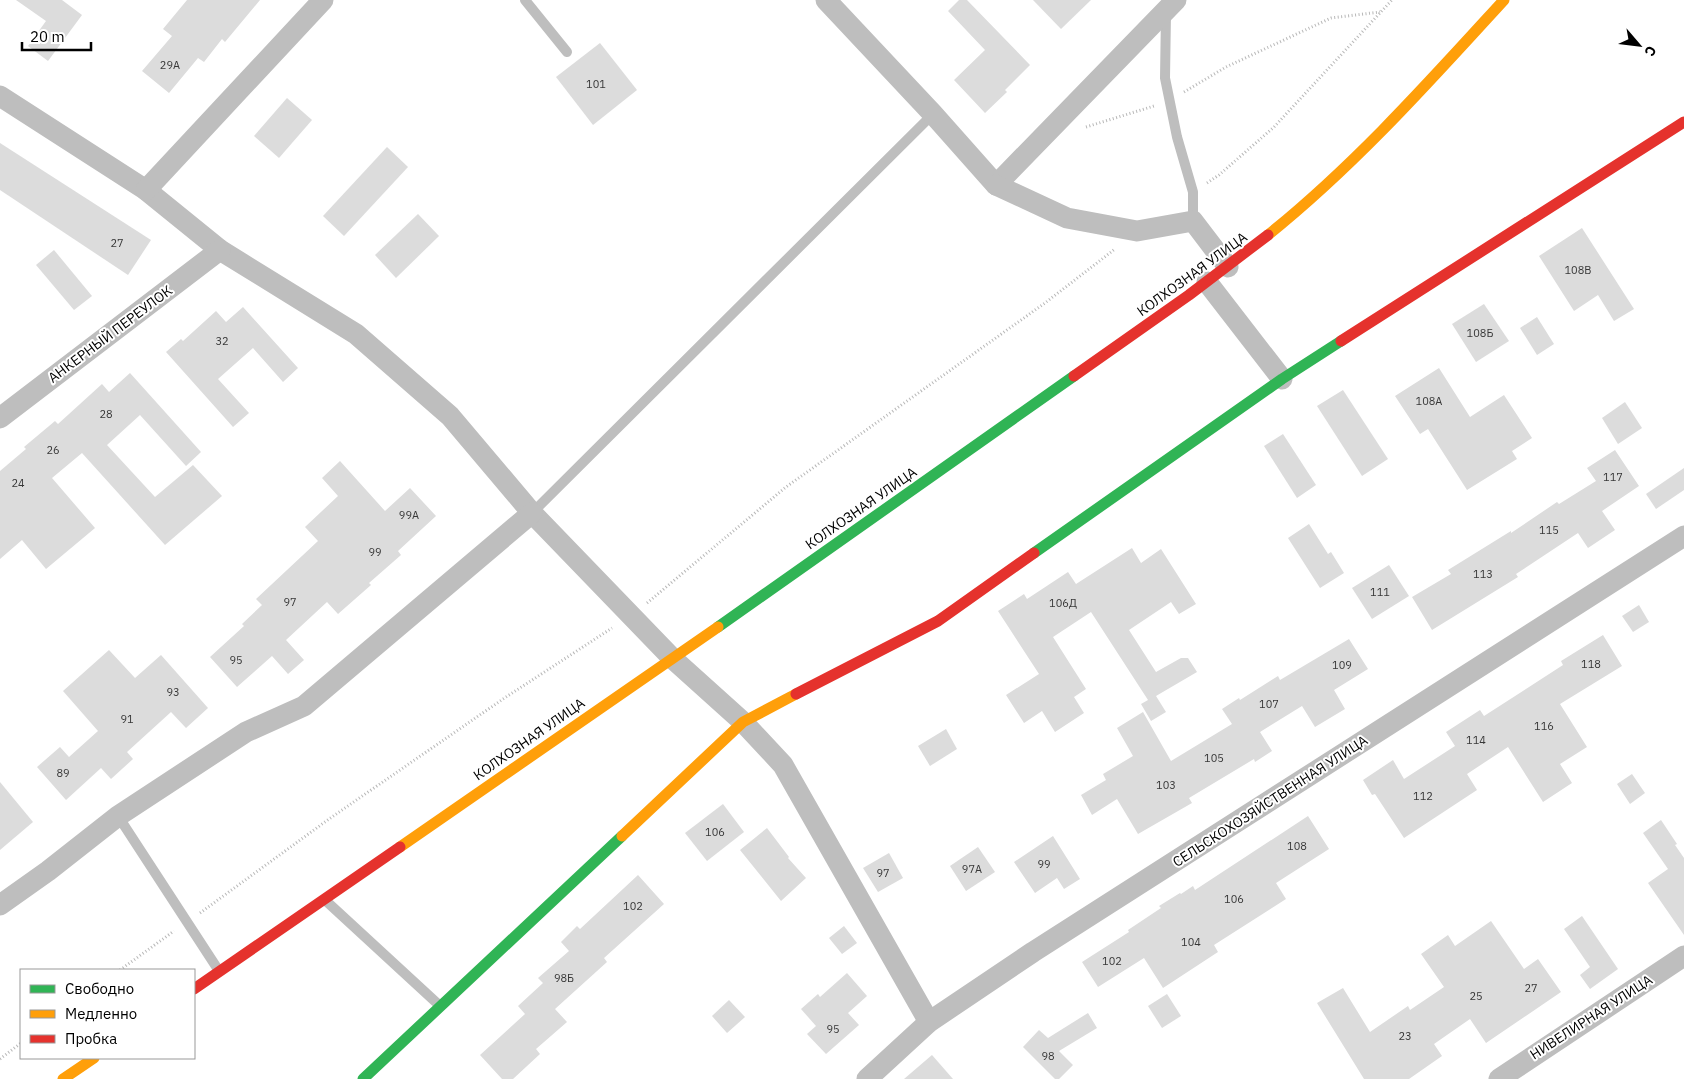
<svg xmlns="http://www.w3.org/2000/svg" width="1684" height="1079" viewBox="0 0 1684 1079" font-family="'IBM Plex Sans',sans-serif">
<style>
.building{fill:#dcdcdc}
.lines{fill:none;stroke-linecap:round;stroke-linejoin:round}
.path{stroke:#b8b8b8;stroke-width:3;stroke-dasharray:1 2.5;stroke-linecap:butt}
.lane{stroke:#bebebe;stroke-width:10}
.street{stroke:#bebebe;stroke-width:21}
.fast{stroke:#30b455;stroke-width:11}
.slow{stroke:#ff9f0a;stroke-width:11}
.jam{stroke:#e5322d;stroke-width:11}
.labels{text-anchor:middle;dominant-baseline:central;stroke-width:4;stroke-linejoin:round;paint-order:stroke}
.number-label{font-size:11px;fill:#373737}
.street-label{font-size:14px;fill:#000;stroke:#fff}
</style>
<rect width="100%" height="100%" fill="#fff"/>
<g class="building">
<polygon points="16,0 62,0 82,15 48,61 28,46 46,21"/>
<polygon points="187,0 260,0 225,42 222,39 204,62 198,58 169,93 142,71 172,36 163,29"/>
<polygon points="959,0 967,0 1030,65 1005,90 1007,92 985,113 954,80 985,50 948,11"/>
<polygon points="1033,0 1091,0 1061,29"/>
<polygon points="600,43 637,90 593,125 556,77"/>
<polygon points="287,98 312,120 279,158 254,136"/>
<polygon points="0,143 151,240 128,275 0,190"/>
<polygon points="387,147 408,167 344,236 323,216"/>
<polygon points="418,214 439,236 396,278 375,255"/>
<polygon points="1582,228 1634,309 1614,321 1598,295 1574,311 1539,256"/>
<polygon points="54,250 92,296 74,310 36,265"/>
<polygon points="1484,304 1509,341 1476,362 1452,324"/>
<polygon points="243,307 298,368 283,382 253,348 218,379 249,413 233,427 166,352 181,339 183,341 216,311 226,322"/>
<polygon points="1537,317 1554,344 1537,355 1520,328"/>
<polygon points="1439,368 1470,417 1504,395 1532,438 1512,451 1517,459 1467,490 1428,429 1420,434 1395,396"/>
<polygon points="130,373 201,452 186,466 140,415 107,445 155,497 193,465 222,496 165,545 82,453 52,478 95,528 46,569 22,540 0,559 0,471 26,449 24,447 55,421 58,424 102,384 109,392"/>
<polygon points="1343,390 1388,459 1362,476 1317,406"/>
<polygon points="1625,402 1642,428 1618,444 1602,418"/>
<polygon points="1283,434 1316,485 1297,498 1264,446"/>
<polygon points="1615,450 1639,486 1602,511 1615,530 1588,548 1578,533 1516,574 1518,577 1432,630 1412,597 1451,574 1448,570 1511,531 1511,533 1557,502 1559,504 1596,481 1587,468"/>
<polygon points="340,461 385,511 410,488 436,516 398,551 401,555 369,583 371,585 338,614 327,602 286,640 304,660 288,674 272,656 237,687 210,657 244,626 242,624 262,605 256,599 318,541 305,527 338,496 322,478"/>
<polygon points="1684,468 1684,490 1656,509 1646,494"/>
<polygon points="1309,524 1328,554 1331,552 1344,573 1320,588 1288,538"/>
<polygon points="1132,548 1141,563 1161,549 1196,604 1179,614 1171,602 1129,630 1156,672 1181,658 1188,658 1197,672 1156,696 1166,712 1151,721 1141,704 1148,700 1091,612 1053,637 1086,689 1074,697 1084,713 1055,732 1042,711 1024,723 1006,695 1039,674 998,611 1024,594 1027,599 1068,572 1076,584"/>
<polygon points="1389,565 1409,596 1372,619 1352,588"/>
<polygon points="1639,605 1649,622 1633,632 1622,616"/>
<polygon points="1603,635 1622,666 1560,704 1587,747 1560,764 1572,783 1543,802 1508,747 1467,774 1477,790 1404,838 1375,794 1372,795 1363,780 1393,760 1404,779 1455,746 1446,732 1480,710 1484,716 1563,665 1561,661"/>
<polygon points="1349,639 1368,669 1334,690 1345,709 1315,727 1302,706 1260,732 1272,751 1255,762 1254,759 1189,798 1192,803 1138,834 1117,799 1092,815 1081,795 1106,780 1103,774 1133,756 1117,728 1143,712 1171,761 1232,724 1222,709 1239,698 1240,700 1278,676 1280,680"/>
<polygon points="109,650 135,678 161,655 208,708 186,728 171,712 127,752 133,759 111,779 101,768 66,800 37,767 60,747 69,757 98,731 63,691"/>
<polygon points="946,729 957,749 930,766 918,746"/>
<polygon points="1632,774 1645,793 1630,804 1617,784"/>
<polygon points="0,782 33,822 0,850"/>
<polygon points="723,804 744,832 707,861 685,833"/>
<polygon points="1308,816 1329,849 1276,883 1286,899 1214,945 1218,952 1163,988 1144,958 1098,987 1082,962 1129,932 1128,930 1161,908 1159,906 1180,893 1181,894 1193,886 1195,890"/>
<polygon points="1661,820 1677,844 1675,845 1684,858 1684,935 1648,883 1668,869 1643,833"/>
<polygon points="767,828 789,857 788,858 806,878 781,901 740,850"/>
<polygon points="1053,836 1080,879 1064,889 1057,878 1035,893 1014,862"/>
<polygon points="978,847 995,872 966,891 950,866"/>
<polygon points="889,853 903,878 878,892 863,868"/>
<polygon points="638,875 664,904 604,958 607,962 555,1009 567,1022 536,1049 540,1054 513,1079 502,1079 480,1055 525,1014 518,1006 543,983 538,978 569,951 561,942 577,926 580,929"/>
<polygon points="1582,916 1618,969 1590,989 1580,975 1590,967 1564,929"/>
<polygon points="1491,921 1524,969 1538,959 1561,992 1486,1043 1470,1019 1434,1044 1442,1056 1409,1079 1364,1079 1317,1003 1343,988 1370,1032 1408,1006 1410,1010 1444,987 1421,954 1448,935 1455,946"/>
<polygon points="844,926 857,943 842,954 829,938"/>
<polygon points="847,973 867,996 848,1013 859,1025 826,1054 807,1034 816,1026 801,1009 818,994 820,997"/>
<polygon points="1167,994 1181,1016 1162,1028 1148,1006"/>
<polygon points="729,1000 745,1017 727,1033 712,1016"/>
<polygon points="1088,1013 1097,1028 1059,1051 1073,1065 1059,1079 1055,1079 1023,1047 1039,1030 1048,1038"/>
<polygon points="932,1055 953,1079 904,1079"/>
</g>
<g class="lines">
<g class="path">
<polyline points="1184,92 1226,67 1331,18 1380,12"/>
<polyline points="1086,127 1154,106"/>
<polyline points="1207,183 1219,175 1274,127 1392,0"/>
<polyline points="647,603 786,487 1045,303 1115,249"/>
<polyline points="200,913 329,819 503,699 612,628"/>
<polyline points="120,970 174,931"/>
<polyline points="0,1059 21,1043"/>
</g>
<g class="lane">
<polyline points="525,0 567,52"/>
<polyline points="1166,13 1165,78 1177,137 1193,192 1193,221"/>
<polyline points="532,513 933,114"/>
<polyline points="118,816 219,971"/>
<polyline points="325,900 439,1005"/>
</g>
<g class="street">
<polyline points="826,0 933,114 996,185 1176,0"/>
<polyline points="0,96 146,190 220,250 356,334 450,416 532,513 673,659 743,722 783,765 929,1022"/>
<polyline points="996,185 1067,218 1137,231 1193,221 1228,267"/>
<polyline points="146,190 323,0"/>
<polyline points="1207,282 1282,379"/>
<polyline points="0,418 220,250"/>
<polyline points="0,905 48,871 118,816 246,732 304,706 532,513"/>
<polyline points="867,1079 929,1022 1033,952 1684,536"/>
<polyline points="1499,1079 1684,956"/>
</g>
<g class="fast">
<polyline points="1034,553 1282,379 1341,341"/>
<polyline points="718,627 1074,376"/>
<polyline points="363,1079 622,836"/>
</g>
<g class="slow">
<path d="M1268 235C1355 165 1429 82 1504 0"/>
<polyline points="622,836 743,722 796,694"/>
<polyline points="400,847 718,627"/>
<polyline points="63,1079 94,1058"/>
</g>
<g class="jam">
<polyline points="1341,341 1684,122"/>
<polyline points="1074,376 1189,295 1268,235"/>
<polyline points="796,694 938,621 1034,553"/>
<polyline points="194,989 400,847"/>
</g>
</g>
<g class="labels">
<g class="number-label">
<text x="170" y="65">29А</text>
<text x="596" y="84">101</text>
<text x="117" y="243">27</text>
<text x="1578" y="270">108В</text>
<text x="1480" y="333">108Б</text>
<text x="222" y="341">32</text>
<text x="1429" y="401">108А</text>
<text x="106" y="414">28</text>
<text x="53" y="450">26</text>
<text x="1613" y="477">117</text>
<text x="18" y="483">24</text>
<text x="409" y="515">99А</text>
<text x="1549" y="530">115</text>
<text x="375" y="552">99</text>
<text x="1483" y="574">113</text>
<text x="1380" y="592">111</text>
<text x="290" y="602">97</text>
<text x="1063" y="603">106Д</text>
<text x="236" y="660">95</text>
<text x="1591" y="664">118</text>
<text x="1342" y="665">109</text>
<text x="173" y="692">93</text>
<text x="1269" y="704">107</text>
<text x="127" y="719">91</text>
<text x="1544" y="726">116</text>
<text x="1476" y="740">114</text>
<text x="1214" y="758">105</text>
<text x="63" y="773">89</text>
<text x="1166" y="785">103</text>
<text x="1423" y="796">112</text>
<text x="715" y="832">106</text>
<text x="1297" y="846">108</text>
<text x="1044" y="864">99</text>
<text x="972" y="869">97А</text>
<text x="883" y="873">97</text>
<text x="1234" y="899">106</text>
<text x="633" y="906">102</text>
<text x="1191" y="942">104</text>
<text x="1112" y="961">102</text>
<text x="564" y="978">98Б</text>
<text x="1531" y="988">27</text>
<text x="1476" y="996">25</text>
<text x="833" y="1029">95</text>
<text x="1405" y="1036">23</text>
<text x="1048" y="1056">98</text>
</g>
<g class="street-label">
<text transform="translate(1192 274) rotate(-36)">КОЛХОЗНАЯ УЛИЦА</text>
<text transform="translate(110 334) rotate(-37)">АНКЕРНЫЙ ПЕРЕУЛОК</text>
<text transform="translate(861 508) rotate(-35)">КОЛХОЗНАЯ УЛИЦА</text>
<text transform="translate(529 739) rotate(-35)">КОЛХОЗНАЯ УЛИЦА</text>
<text transform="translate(1270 801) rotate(-33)">СЕЛЬСКОХОЗЯЙСТВЕННАЯ УЛИЦА</text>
<text transform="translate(1591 1017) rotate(-33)">НИВЕЛИРНАЯ УЛИЦА</text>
</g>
</g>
<rect x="20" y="969" width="175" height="90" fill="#ffffff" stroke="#999999"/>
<rect x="30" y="985" width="25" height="8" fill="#30b455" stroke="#999999"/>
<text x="65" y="994" font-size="15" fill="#000000">Свободно</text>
<rect x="30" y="1010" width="25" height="8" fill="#ff9f0a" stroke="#999999"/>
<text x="65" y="1019" font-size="15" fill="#000000">Медленно</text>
<rect x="30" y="1035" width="25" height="8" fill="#e5322d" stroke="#999999"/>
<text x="65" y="1044" font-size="15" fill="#000000">Пробка</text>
<g transform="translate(1639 45) rotate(118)" stroke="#ffffff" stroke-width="4" paint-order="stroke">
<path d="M0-4L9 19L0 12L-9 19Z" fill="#000000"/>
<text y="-8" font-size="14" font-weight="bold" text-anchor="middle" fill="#000000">С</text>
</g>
<path d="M22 42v8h69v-8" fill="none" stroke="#000000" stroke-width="2.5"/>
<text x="30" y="42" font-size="15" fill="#000000" stroke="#ffffff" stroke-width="4" paint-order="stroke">20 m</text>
</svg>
